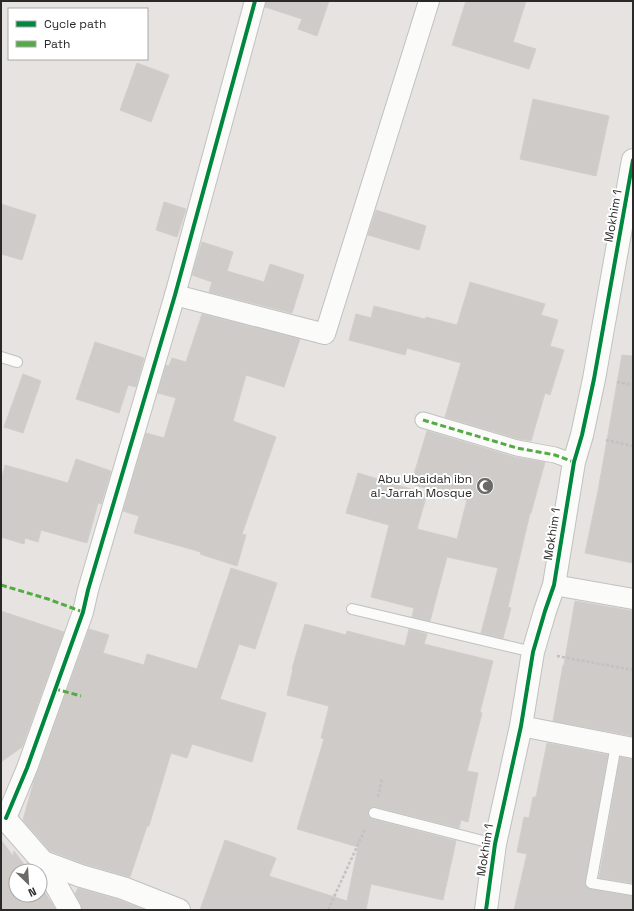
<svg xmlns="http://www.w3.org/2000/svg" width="634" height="911" viewBox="0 0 634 911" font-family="'Space Grotesk',sans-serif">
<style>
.building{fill:#cecbc9;stroke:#d1cecc}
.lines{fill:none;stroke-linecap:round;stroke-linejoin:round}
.service-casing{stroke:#c1c1c1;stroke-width:12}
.pedestrian-casing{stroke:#c1c1c1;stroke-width:17}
.minor-casing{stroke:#c1c1c1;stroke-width:22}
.tertiary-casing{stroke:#c1c1c1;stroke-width:24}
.path{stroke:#c3c2c2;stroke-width:2.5;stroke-dasharray:3 2;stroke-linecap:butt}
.service{stroke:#fbfbfa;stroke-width:10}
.pedestrian{stroke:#fbfbfa;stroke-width:15}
.minor{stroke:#fbfbfa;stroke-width:20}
.tertiary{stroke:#fbfbfa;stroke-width:22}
.quiet{stroke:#53ab44;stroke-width:3;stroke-dasharray:6 3;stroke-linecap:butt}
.cycleway-casing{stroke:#fff;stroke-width:6}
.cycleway{stroke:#00873e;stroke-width:4}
.labels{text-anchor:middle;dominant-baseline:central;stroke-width:4;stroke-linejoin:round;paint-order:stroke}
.street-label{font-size:12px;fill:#292929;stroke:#fff}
.poi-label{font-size:12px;fill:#292929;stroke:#fff;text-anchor:end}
</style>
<rect width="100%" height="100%" fill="#e6e3e0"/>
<g class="building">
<polygon points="266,1 329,1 317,36 298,29 302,19 265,7"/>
<polygon points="466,1 526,1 513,42 536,49 529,69 452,45"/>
<polygon points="137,63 169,75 151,122 120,110"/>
<polygon points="533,99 609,116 596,176 520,159"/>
<polygon points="164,202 186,209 177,237 156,230"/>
<polygon points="1,204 36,215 22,260 1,254"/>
<polygon points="376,210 426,226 419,250 368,235"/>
<polygon points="202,242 233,252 227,271 264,282 270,264 304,275 292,313 209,292 212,282 192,275"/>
<polygon points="470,282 545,304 541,315 558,320 550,346 564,350 550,395 545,393 531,441 519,439 445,417 461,363 407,348 405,355 349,340 356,314 371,318 374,306 425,319 426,317 457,325"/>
<polygon points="202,314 300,339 284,387 246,375 233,421 276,437 242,534 246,535 237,566 200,554 201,552 134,533 139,516 123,511 146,433 164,438 176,398 158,393 166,365 169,366 172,358 186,362"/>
<polygon points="95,342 144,358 136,387 128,385 119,413 76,399"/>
<polygon points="622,355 633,356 633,563 585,553 598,491"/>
<polygon points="23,374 41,381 23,433 4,427"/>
<polygon points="427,431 514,457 545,462 531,513 530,513 508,607 511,608 503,638 481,633 498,568 447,557 430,621 412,617 414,608 371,597 389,525 346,513 358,473 427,494 417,529 457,539 467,500 411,484"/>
<polygon points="76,459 111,471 101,504 98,503 87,543 41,530 38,542 25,538 24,544 1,537 1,481 5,465 68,483"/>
<polygon points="231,568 277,583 255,649 239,644 220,699 266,713 252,762 192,744 187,758 171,753 149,826 147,826 130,877 85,864 50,851 23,820 34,781 89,629 109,635 103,653 144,665 147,654 197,669"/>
<polygon points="575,601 633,611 633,736 553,721 563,665 564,665"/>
<polygon points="1,611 64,632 22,747 1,762"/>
<polygon points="305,624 346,635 347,631 405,646 409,629 427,634 424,644 493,661 480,712 482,713 467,771 478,773 468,822 461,820 459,828 376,807 370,808 368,812 369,817 372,819 456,841 443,900 371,884 366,910 200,910 225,840 276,858 269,876 347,901 358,847 297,829 324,739 321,738 329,706 287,695 293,669 292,669"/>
<polygon points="547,743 608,755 585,885 590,889 633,896 633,910 514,910 527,854 517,852 524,817 529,818 533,797 536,797"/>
<polygon points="620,757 633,759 633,883 599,878"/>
<polygon points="1,840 13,856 14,851 29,871 16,871 16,895 40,895 40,885 56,910 1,910"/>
<polygon points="78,888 119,900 145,910 82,910 81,904 75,894"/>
</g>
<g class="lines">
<defs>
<g id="service">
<polyline points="1,357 17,362"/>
<polyline points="352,609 533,652"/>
<polyline points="616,745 591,883 633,890"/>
<polyline points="374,813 495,844"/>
</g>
<polyline id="pedestrian" points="423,420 517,448 555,455 574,462"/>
<g id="minor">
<polyline points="175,295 325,334 429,1"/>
<polyline points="554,585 633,599"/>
<polyline points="521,726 633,748"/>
<polyline points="6,818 27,768 83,612 88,590 175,295 255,1"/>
</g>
<g id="tertiary">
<polyline points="1,814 43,862 70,910"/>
<polyline points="43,862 81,876 123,888 179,910"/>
<polyline points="486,910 495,844 521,726 533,652 545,611 554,585 574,462 582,435 594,379 633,160"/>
</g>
</defs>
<use href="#service" class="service-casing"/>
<use href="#pedestrian" class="pedestrian-casing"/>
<use href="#minor" class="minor-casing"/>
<use href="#tertiary" class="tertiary-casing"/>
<g class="path">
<polyline points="617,382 633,385"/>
<polyline points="606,440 633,446"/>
<polyline points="557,656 633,670"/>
<polyline points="378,797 382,778"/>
<polyline points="328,910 365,829"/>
</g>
<use href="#service" class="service"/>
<use href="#pedestrian" class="pedestrian"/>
<use href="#minor" class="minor"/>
<use href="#tertiary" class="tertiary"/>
<g class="quiet">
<polyline points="423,420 517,448 555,455 574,462"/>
<polyline points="1,585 48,599 83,612"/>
<polyline points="55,687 59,690 81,696"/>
</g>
<defs>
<g id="cycleway">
<polyline points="6,818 27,768 83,612 88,590 175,295 255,1"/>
<polyline points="486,910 495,844 521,726 533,652 545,611 554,585 574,462 582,435 594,379 633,160"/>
</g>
</defs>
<use href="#cycleway" class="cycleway-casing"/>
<use href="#cycleway" class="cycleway"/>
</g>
<defs>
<symbol id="mosque-disc" viewBox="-11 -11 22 22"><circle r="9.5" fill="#6b6a69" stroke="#fff"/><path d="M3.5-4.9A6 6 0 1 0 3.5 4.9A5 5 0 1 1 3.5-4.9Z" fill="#fff"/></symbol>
</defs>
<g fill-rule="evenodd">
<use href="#mosque-disc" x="475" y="476" width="20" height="20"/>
</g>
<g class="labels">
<g class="street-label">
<text transform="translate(613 216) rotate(-80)">Mokhim 1</text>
<text transform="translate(552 534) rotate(-81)">Mokhim 1</text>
<text transform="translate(485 850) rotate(-81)">Mokhim 1</text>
</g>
<g class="poi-label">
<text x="472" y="479">Abu Ubaidah ibn<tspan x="472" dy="14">al-Jarrah Mosque</tspan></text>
</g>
</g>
<rect width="634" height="911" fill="none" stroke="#292929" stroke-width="4"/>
<rect x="8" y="8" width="140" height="52" fill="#ffffff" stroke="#a9a9a9"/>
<rect x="16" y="21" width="20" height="6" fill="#00873e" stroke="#a9a9a9"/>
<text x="44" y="28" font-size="12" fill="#292929">Cycle path</text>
<rect x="16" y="41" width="20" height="6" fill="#53ab44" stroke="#a9a9a9"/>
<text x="44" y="48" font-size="12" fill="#292929">Path</text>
<g transform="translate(28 883) rotate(155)"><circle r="19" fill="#ffffff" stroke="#a9a9a9"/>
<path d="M0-3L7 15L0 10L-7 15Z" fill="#6b6a69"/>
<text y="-6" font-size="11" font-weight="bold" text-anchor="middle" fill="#292929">N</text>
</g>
</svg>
